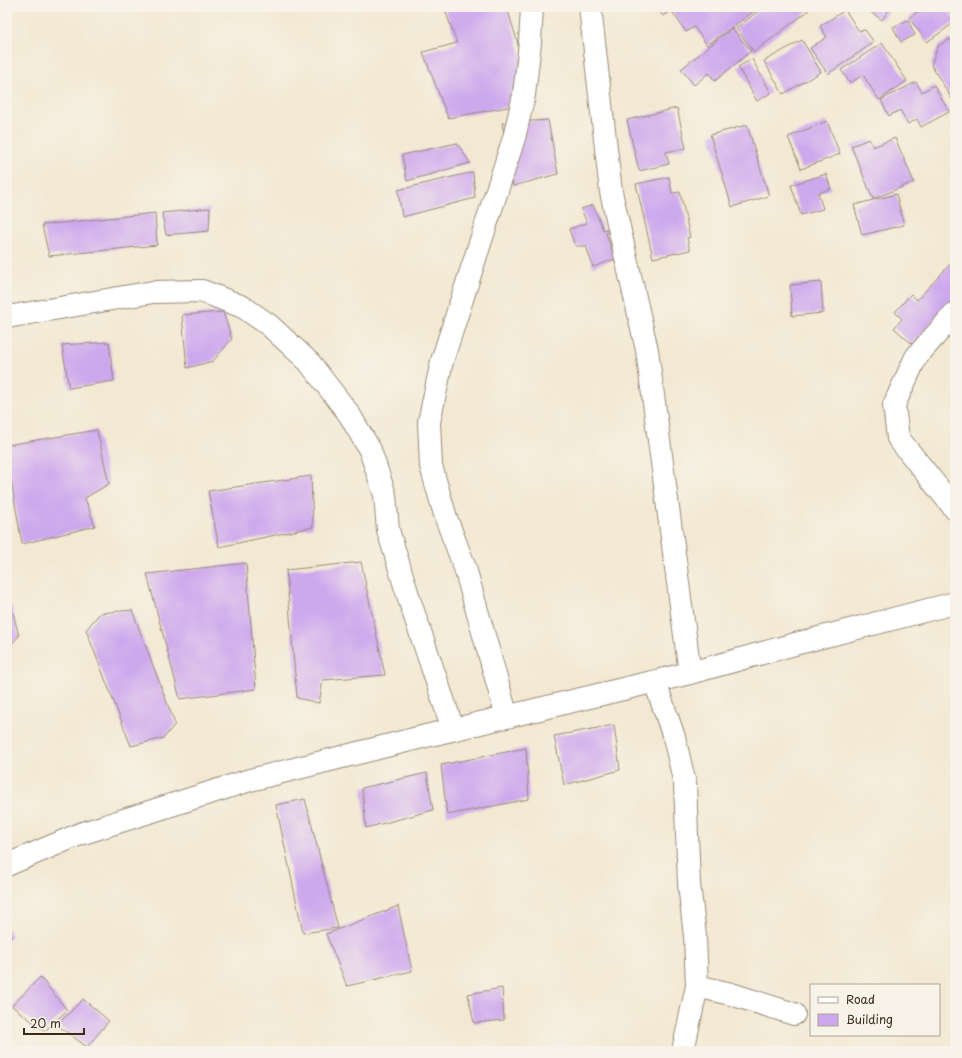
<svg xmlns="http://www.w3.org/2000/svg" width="962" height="1058" viewBox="0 0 962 1058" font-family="'Playpen Sans',sans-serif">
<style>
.building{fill:#cea8ed}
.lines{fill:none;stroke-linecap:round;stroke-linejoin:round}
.minor-casing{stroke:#978978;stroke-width:24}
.major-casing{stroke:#978978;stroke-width:24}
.minor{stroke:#fff;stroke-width:22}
.major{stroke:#fff;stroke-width:22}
</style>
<rect width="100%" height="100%" fill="#f7f3e8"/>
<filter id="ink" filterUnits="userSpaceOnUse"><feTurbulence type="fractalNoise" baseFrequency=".025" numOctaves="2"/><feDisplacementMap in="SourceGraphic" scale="8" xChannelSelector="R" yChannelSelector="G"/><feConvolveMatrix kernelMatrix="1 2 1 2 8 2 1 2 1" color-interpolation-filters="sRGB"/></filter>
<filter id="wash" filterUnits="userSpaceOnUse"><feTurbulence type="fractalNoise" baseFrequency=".012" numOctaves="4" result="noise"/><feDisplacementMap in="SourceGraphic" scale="16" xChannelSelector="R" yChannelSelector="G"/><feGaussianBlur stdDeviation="0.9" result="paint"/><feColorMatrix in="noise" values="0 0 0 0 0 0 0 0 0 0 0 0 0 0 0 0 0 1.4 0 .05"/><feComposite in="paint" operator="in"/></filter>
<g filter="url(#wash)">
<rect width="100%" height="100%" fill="#f3e8d2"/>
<g id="blocks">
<g class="building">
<polygon points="444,7 507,7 535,102 448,118 423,52 457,43"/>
<polygon points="656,7 760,7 707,45 694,27 686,32 671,10 663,16"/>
<polygon points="764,7 805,7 808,11 754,52 736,28"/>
<polygon points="871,7 885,7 889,10 882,20 869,11"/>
<polygon points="924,7 946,7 955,20 955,22 927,42 909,18"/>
<polygon points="845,10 859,31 865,30 874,42 828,74 810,48 827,37 820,26"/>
<polygon points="908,20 915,35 901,42 893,27"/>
<polygon points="732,28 751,51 715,81 709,73 694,85 681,69"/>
<polygon points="950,39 955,47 955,104 931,65 938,46"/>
<polygon points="802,40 821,72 783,94 764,61"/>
<polygon points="882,43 907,81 879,100 863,75 850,83 841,70"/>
<polygon points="752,59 771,93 757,101 738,67"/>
<polygon points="916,82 922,92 934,85 949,112 921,127 917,119 908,124 900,110 889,116 881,100"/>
<polygon points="677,108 686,148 666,152 669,164 639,171 627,120"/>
<polygon points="548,120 558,174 513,186 502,123"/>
<polygon points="827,121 840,154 801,169 788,137"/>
<polygon points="747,125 769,196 732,207 710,135"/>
<polygon points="895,138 914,182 873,199 851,146 869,139 873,147"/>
<polygon points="457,143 470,163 407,181 402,155"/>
<polygon points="473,172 475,198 402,217 398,190"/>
<polygon points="826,174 831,189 818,193 823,209 801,215 791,185"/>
<polygon points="669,177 672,193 680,192 690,237 687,238 690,250 653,258 636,184"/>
<polygon points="896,194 904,225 862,235 854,205"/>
<polygon points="593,205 603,230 609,228 610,231 606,233 615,259 593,267 586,246 575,246 569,229 587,223 581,209"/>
<polygon points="210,208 209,231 166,235 162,213"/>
<polygon points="155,213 157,245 49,256 42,225"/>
<polygon points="954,260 955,297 912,344 894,328 902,319 895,312 911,294 917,300"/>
<polygon points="821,282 823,313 792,316 790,285"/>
<polygon points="223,312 232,339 213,361 187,368 182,315"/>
<polygon points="109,342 114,381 69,388 62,345"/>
<polygon points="97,430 109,484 85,498 95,526 22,544 7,457 7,445"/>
<polygon points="311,476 313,527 219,547 208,491"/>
<polygon points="361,562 385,675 323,680 319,703 297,698 286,570"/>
<polygon points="246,563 256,689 180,699 147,574"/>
<polygon points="7,605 11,605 19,636 7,649"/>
<polygon points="132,610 175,724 164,738 131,746 86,630 100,613"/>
<polygon points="614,725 620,770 564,785 554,736"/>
<polygon points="526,748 529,799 447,815 441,765"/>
<polygon points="427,773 433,810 366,828 362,788"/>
<polygon points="305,799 338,928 303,933 276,805"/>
<polygon points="398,906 412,971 347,986 326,934"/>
<polygon points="7,928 12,936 7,939"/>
<polygon points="40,977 67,1010 45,1031 12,1006"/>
<polygon points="502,988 504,1020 474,1023 468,994"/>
<polygon points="83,999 109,1021 87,1047 57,1025"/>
</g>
</g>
</g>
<g filter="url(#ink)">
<use href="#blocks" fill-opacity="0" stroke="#978978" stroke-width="1"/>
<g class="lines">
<defs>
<g id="minor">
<polyline points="590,7 611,192 647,350 690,673"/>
<polyline points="955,313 916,357 894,405 898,438 955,509"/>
<polyline points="7,317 153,292 202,291 243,307 269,325 309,362 349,414 370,450 385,495 388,530 410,602 453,729"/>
<polyline points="655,682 674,737 685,784 689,884 695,936 697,986 731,994 794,1014"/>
<polyline points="507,717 465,568 446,518 431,466 429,422 442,361 514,138 524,95 530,43 532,7"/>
<polyline points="683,1051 697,986"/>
</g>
<polyline id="major" points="7,865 80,834 250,780 426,736 690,673 795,644 955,603"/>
</defs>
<use href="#minor" class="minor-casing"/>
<use href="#major" class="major-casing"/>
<use href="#minor" class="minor"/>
<use href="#major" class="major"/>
</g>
</g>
<rect width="962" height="1058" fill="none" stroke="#f7f3e8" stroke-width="24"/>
<rect x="810" y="984" width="130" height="52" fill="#f7f3e8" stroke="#aca397"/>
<rect x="818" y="997" width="20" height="6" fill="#ffffff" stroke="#aca397"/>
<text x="846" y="1004" font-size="12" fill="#3b2a1e">Road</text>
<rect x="818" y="1014" width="20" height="12" fill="#cea8ed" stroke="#aca397"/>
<text x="846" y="1024" font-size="12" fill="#3b2a1e">Building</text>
<path d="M24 1028v6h60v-6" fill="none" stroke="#3b2a1e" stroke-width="2"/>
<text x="30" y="1028" font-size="12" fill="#3b2a1e" stroke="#f7f3e8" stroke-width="3" paint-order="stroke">20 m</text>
</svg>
